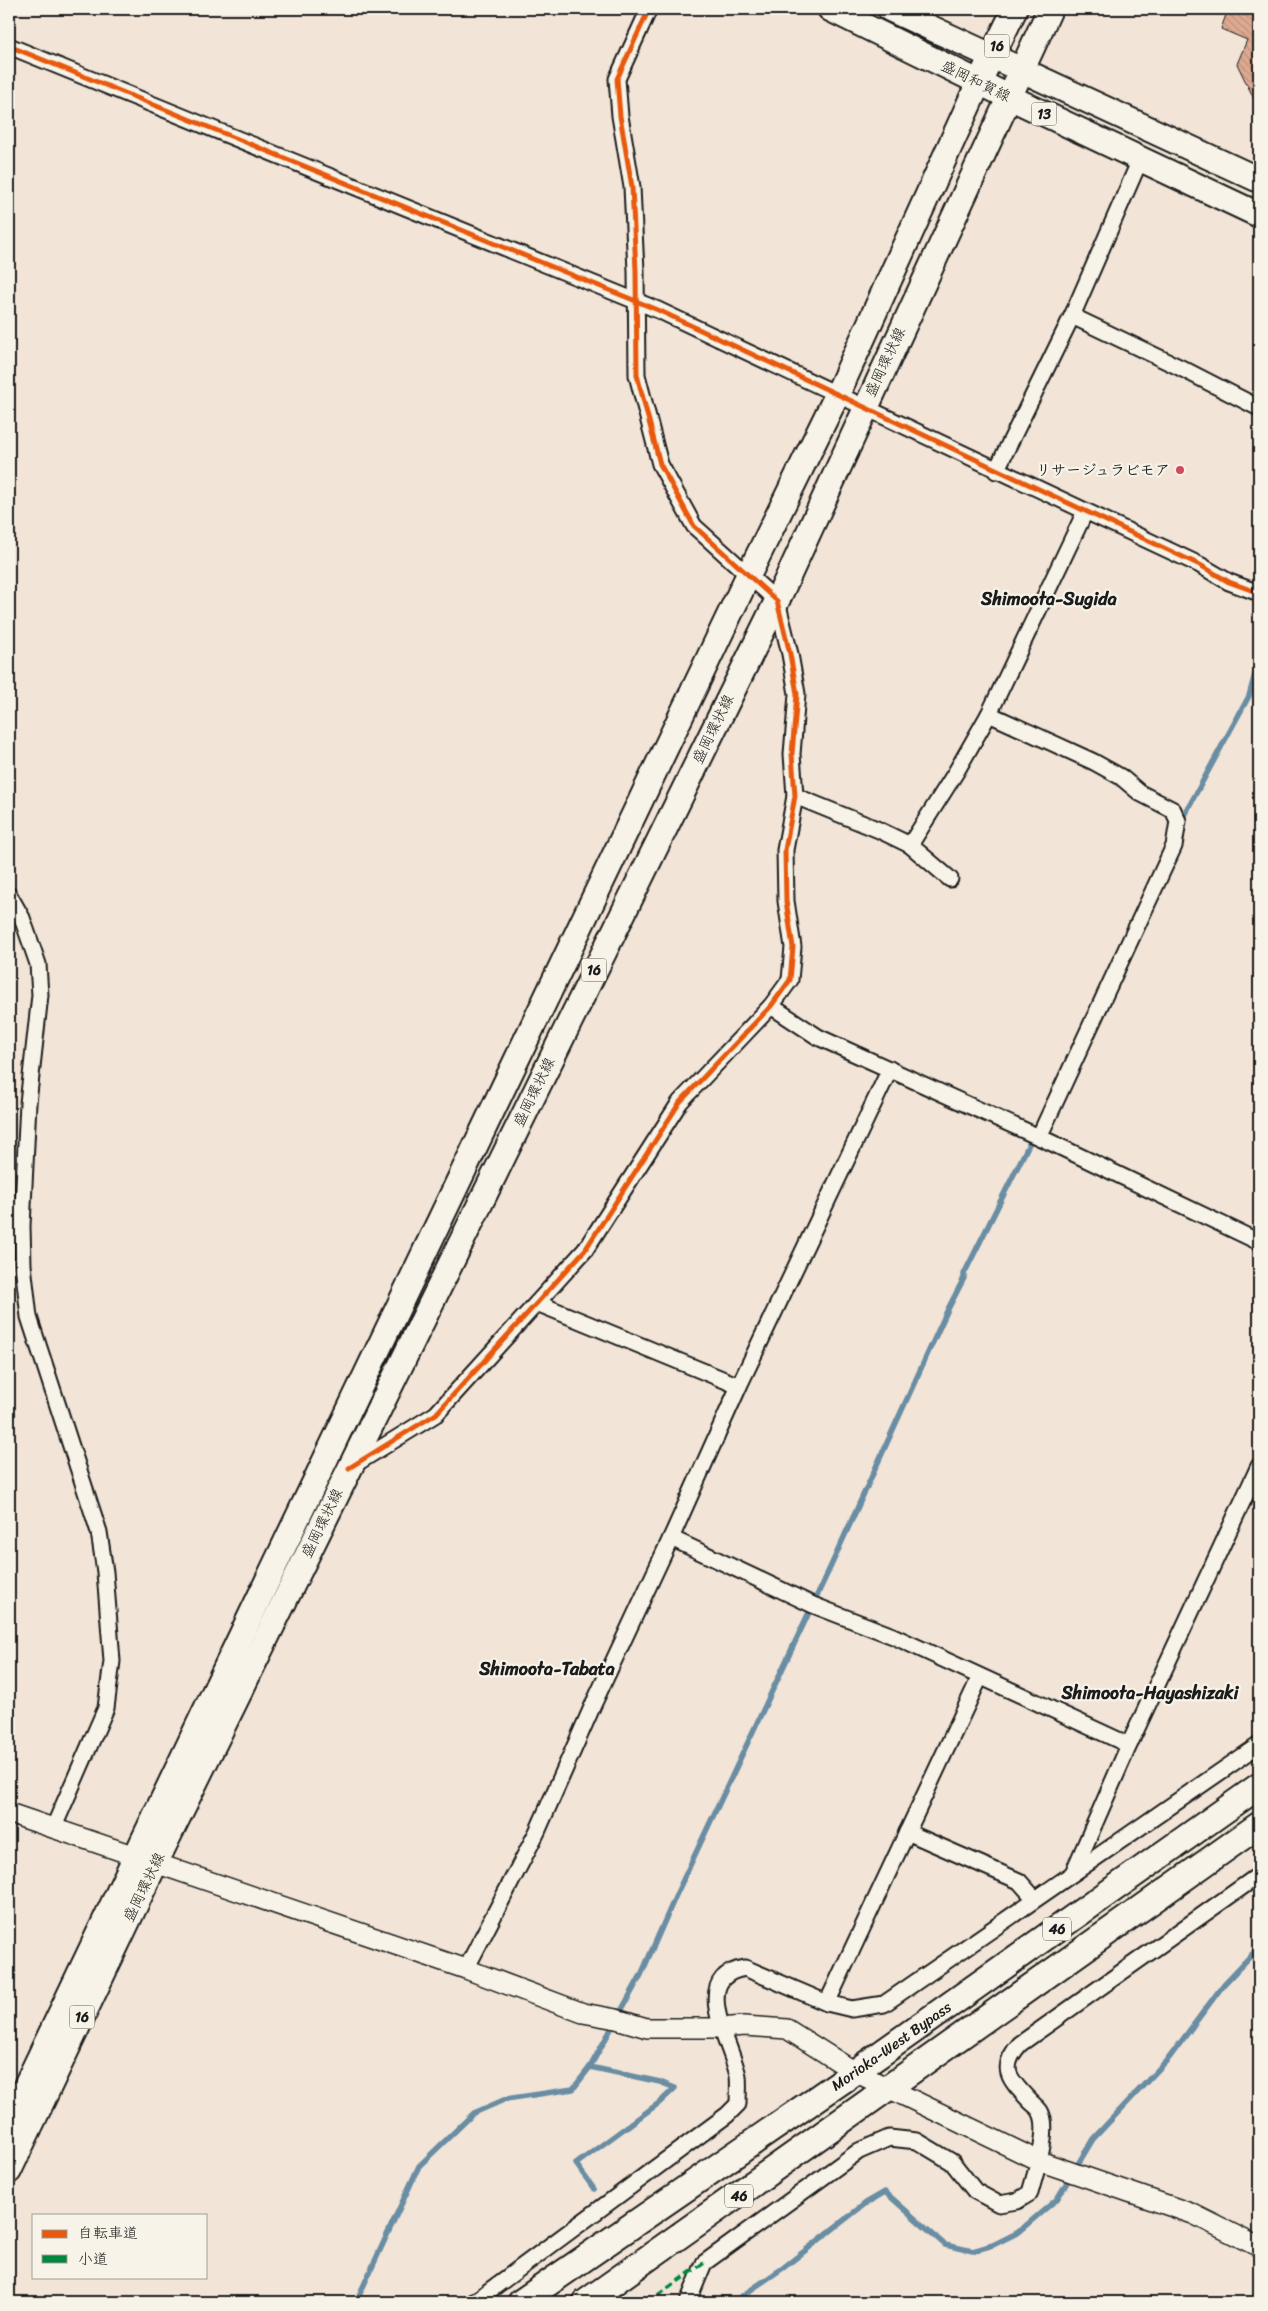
<svg xmlns="http://www.w3.org/2000/svg" width="1268" height="2311" viewBox="0 0 1268 2311" font-family="Sriracha,'Klee One',sans-serif">
<style>
.lines{fill:none;stroke-linecap:round;stroke-linejoin:round}
.stream{stroke:#698da3;stroke-width:5.5}
.building{fill:url(#building-back-hatch);stroke:#1c1c1c}
.minor-casing{stroke:#1c1c1c;stroke-width:19}
.tertiary-casing{stroke:#1c1c1c;stroke-width:22}
.primary-casing{stroke:#1c1c1c;stroke-width:28}
.trunk-casing{stroke:#1c1c1c;stroke-width:29}
.minor{stroke:#f7f3e8;stroke-width:15}
.tertiary{stroke:#f7f3e8;stroke-width:19}
.primary{stroke:#f7f3e8;stroke-width:24}
.trunk{stroke:#f7f3e8;stroke-width:25}
.quiet{stroke:#00873e;stroke-width:4;stroke-dasharray:8 4;stroke-linecap:butt}
.cycleway-casing{stroke:#f7f3e8;stroke-width:8}
.cycleway{stroke:#e8590c;stroke-width:5}
.poi-dot{fill:#d1495b;stroke:#f7f3e8;stroke-width:2}
.labels{text-anchor:middle;dominant-baseline:central;stroke-width:4.5;stroke-linejoin:round;paint-order:stroke}
.shield{fill:#f7f3e8;stroke:#5e5c59;stroke-width:1}
.shield-label{font-size:14px;font-weight:bold;fill:#1c1c1c}
.street-label{font-size:15px;fill:#1c1c1c;stroke:#f7f3e8}
.poi-label{font-size:15px;font-weight:bold;fill:#1c1c1c;stroke:#f7f3e8;text-anchor:end}
.quarter-label{font-size:18px;font-weight:bold;fill:#1c1c1c;stroke:#f7f3e8}
</style>
<defs>
<pattern id="building-back-hatch" width="6" height="6" patternUnits="userSpaceOnUse" patternTransform="scale(1.25)"><rect width="6" height="6" fill="#dda991"/><path d="M-1 5l2 2M0 0l6 6M5-1l2 2" fill="none" stroke="#bd917c"/></pattern>
</defs>
<rect width="100%" height="100%" fill="#f2e4d7"/>
<filter id="ink" filterUnits="userSpaceOnUse"><feTurbulence type="fractalNoise" baseFrequency=".02" numOctaves="2"/><feDisplacementMap in="SourceGraphic" scale="10" xChannelSelector="R" yChannelSelector="G"/><feConvolveMatrix kernelMatrix="1 2 1 2 8 2 1 2 1" color-interpolation-filters="sRGB"/></filter>
<g filter="url(#ink)">
<g class="lines">
<g class="stream">
<polyline points="1181,821 1249,696 1259,659"/>
<polyline points="590,2067 660,2082 675,2088 659,2103 576,2164 594,2189"/>
<polyline points="356,2302 419,2166 474,2113 506,2099 573,2089 590,2067 641,1975 676,1895 829,1570 948,1309 964,1278 964,1274 1034,1134"/>
<polyline points="733,2302 783,2268 866,2203 885,2192 945,2245 973,2251 993,2245 1017,2233 1057,2199 1093,2139 1169,2058 1224,1984 1259,1947"/>
</g>
</g>
<polygon class="building" points="1228,9 1259,9 1259,109 1237,64 1247,40 1221,29"/>
<g class="lines">
<defs>
<g id="minor">
<polyline points="9,46 658,310 1200,565 1229,582 1259,593"/>
<polyline points="1072,316 1181,368 1259,408"/>
<polyline points="996,471 1072,316 1140,160"/>
<polyline points="989,714 1094,762 1121,777 1140,793 1173,810 1178,821 1174,846 1039,1137"/>
<polyline points="795,796 879,830 910,845 950,879"/>
<polyline points="910,845 956,772 989,714 1085,512"/>
<polyline points="9,895 22,918 38,964 40,995 28,1103 22,1226 23,1265 29,1317 99,1532 105,1572 112,1661 106,1708 53,1829"/>
<polyline points="771,1006 818,1037 1052,1143 1259,1242"/>
<polyline points="537,1303 739,1386"/>
<polyline points="352,1466 436,1414 585,1250 680,1102 771,1006 790,980 793,947 786,901 785,850 795,796 792,754 797,694 790,654 777,601 694,526 660,464 637,375 636,271 632,187 620,116 617,79 649,9"/>
<polyline points="671,1538 813,1605 893,1636 1129,1745"/>
<polyline points="907,1832 1019,1881 1035,1899"/>
<polyline points="1073,1873 1129,1745 1259,1466"/>
<polyline points="466,1969 537,1832 593,1705 671,1538 739,1386 890,1069"/>
<polyline points="827,2003 980,1677"/>
<path d="M474 2302 727 2115 738 2104C738 2095 739 2085 738 2076 732 2044 688 1977 745 1968L827 2003 852 2009 884 2004 1259 1745"/>
<path d="M688 2302 704 2263 859 2151 889 2138 917 2141 952 2162 975 2191 999 2204 1017 2201 1030 2193C1035 2174 1050 2131 1041 2113 1040 2109 1034 2105 1031 2102 1011 2081 997 2069 1020 2044L1259 1875"/>
</g>
<polyline id="tertiary" points="9,1813 466,1969 583,2013 616,2019 647,2028 721,2028 744,2026 787,2029 855,2072 1039,2161 1193,2214 1259,2247"/>
<g id="primary">
<polyline points="830,9 1009,97 1259,215"/>
<polyline points="890,9 1259,180"/>
<polyline points="9,2121 748,576 838,393 979,82 1015,9"/>
<polyline points="9,2171 155,1864 777,601 1050,9"/>
</g>
<g id="trunk">
<path id="s1" d="M521 2302 855 2072 1259 1786"/>
<polyline points="586,2302 1259,1825"/>
</g>
</defs>
<use href="#minor" class="minor-casing"/>
<use href="#tertiary" class="tertiary-casing"/>
<use href="#primary" class="primary-casing"/>
<use href="#trunk" class="trunk-casing"/>
<use href="#minor" class="minor"/>
<use href="#tertiary" class="tertiary"/>
<use href="#primary" class="primary"/>
<use href="#trunk" class="trunk"/>
<polyline class="quiet" points="648,2302 704,2263"/>
<defs>
<g id="cycleway">
<polyline points="9,46 658,310 1200,565 1229,582 1259,593"/>
<polyline points="349,1468 436,1414 585,1250 680,1102 771,1006 790,980 793,947 786,901 785,850 795,796 792,754 797,694 790,654 777,601 694,526 660,464 637,375 636,271 632,187 620,116 617,79 649,9"/>
</g>
</defs>
<use href="#cycleway" class="cycleway-casing"/>
<use href="#cycleway" class="cycleway"/>
</g>
</g>
<circle class="poi-dot" cx="1180" cy="470" r="5"/>
<g class="labels">
<g class="shield">
<rect x="984.5" y="34.5" width="25" height="23" rx="4"/>
<rect x="1031.5" y="102.5" width="25" height="23" rx="4"/>
<rect x="581.5" y="958.5" width="25" height="23" rx="4"/>
<rect x="1043" y="1917.5" width="28" height="23" rx="4"/>
<rect x="69.5" y="2005.5" width="25" height="23" rx="4"/>
<rect x="725" y="2184.5" width="28" height="23" rx="4"/>
</g>
<g class="shield-label">
<text x="997" y="46">16</text>
<text x="1044" y="114">13</text>
<text x="594" y="970">16</text>
<text x="1057" y="1929">46</text>
<text x="82" y="2017">16</text>
<text x="739" y="2196">46</text>
</g>
<g class="street-label">
<text transform="translate(976 81) rotate(26)">盛岡和賀線</text>
<text transform="translate(885 362) rotate(-65)">盛岡環状線</text>
<text transform="translate(713 729) rotate(-64)">盛岡環状線</text>
<text transform="translate(534 1092) rotate(-64)">盛岡環状線</text>
<text transform="translate(322 1523) rotate(-64)">盛岡環状線</text>
<text transform="translate(144 1887) rotate(-64)">盛岡環状線</text>
<text stroke="none"><textPath href="#s1" startOffset="450">Morioka-West Bypass</textPath></text>
</g>
<g class="poi-label">
<text x="1170" y="470">リサージュラビモア</text>
</g>
<g class="quarter-label">
<text x="1049" y="599">Shimoota-Sugida</text>
<text x="547" y="1669">Shimoota-Tabata</text>
<text x="1150" y="1693">Shimoota-Hayashizaki</text>
</g>
</g>
<rect width="1268" height="2311" fill="none" stroke="#f7f3e8" stroke-width="30"/>
<rect x="15" y="15" width="1238" height="2281" fill="none" stroke="#1c1c1c" stroke-width="2" filter="url(#ink)"/>
<rect x="32" y="2214" width="175" height="65" fill="#f7f3e8" stroke="#9f9d96"/>
<rect x="42" y="2230" width="25" height="8" fill="#e8590c" stroke="#9f9d96"/>
<text x="78" y="2238" font-size="15" fill="#1c1c1c">自転車道</text>
<rect x="42" y="2255" width="25" height="8" fill="#00873e" stroke="#9f9d96"/>
<text x="78" y="2264" font-size="15" fill="#1c1c1c">小道</text>
</svg>
